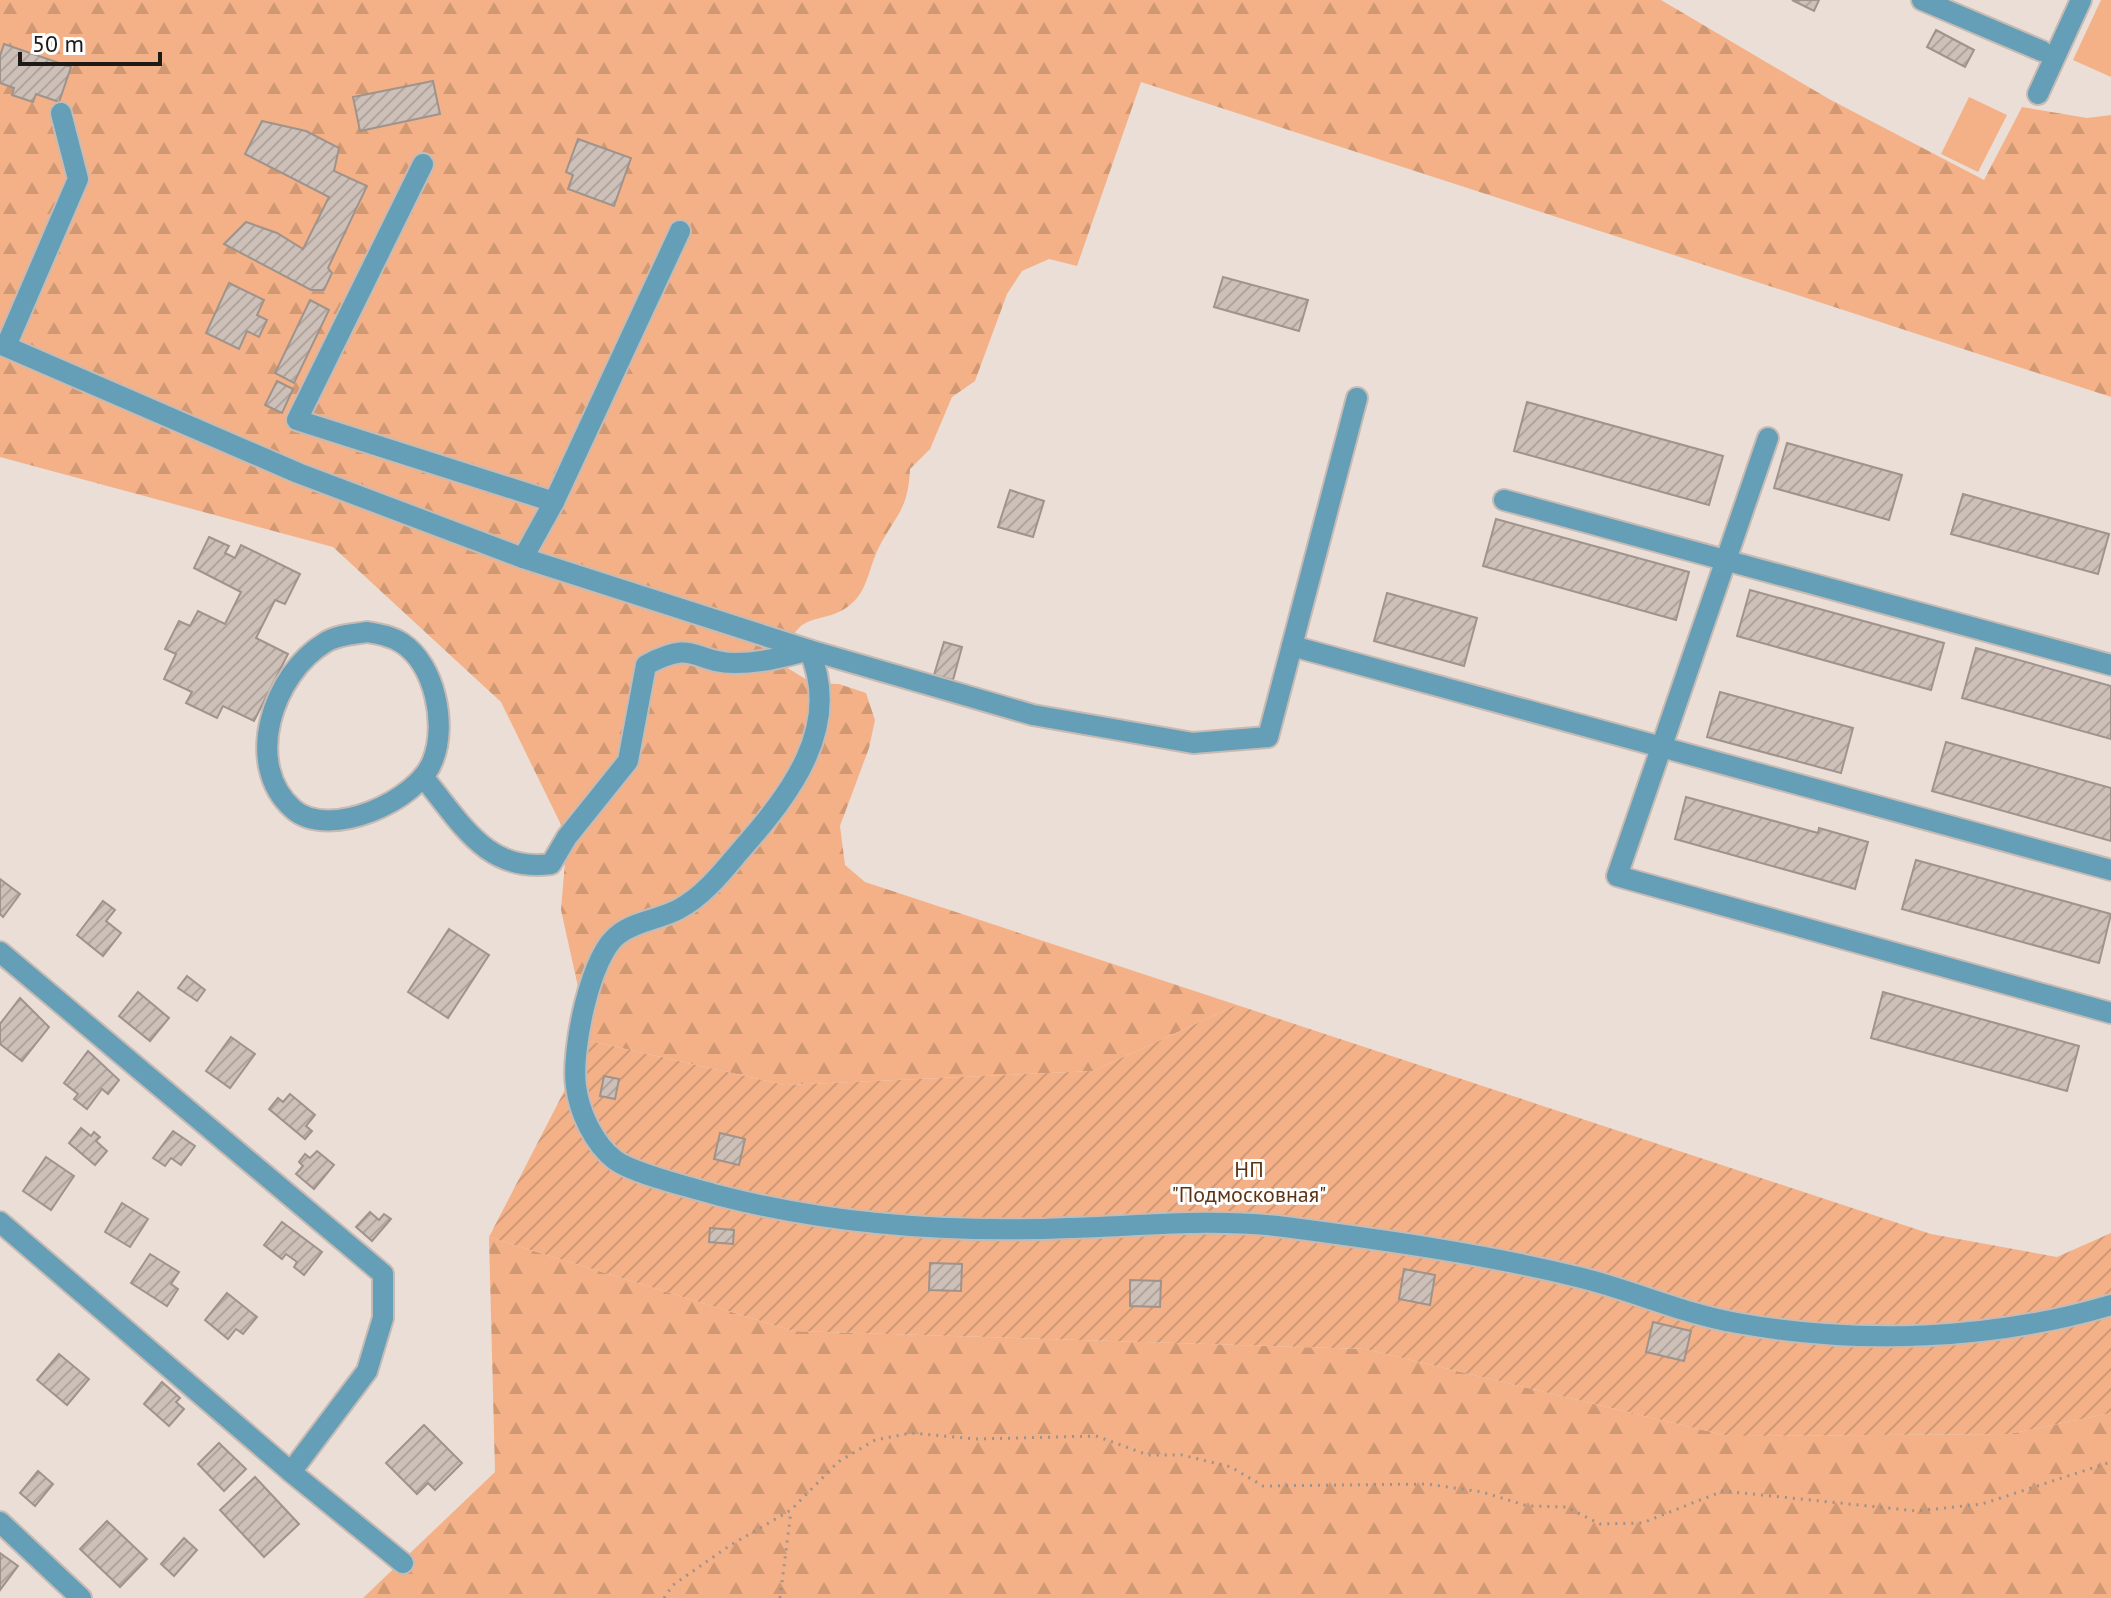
<svg xmlns="http://www.w3.org/2000/svg" width="2111" height="1598" viewBox="0 0 2111 1598" font-family="'PT Sans',sans-serif">
<style>
.grass{fill:#f4b187}
.forest{fill:url(#forest-firs)}
.garden{fill:url(#garden-furrows)}
.building{fill:url(#building-hatch);stroke:#9f938b;stroke-width:2}
.lines{fill:none;stroke-linecap:round;stroke-linejoin:round}
.minor-casing{stroke:#c6bbb4;stroke-width:24}
.path{stroke:#9d938d;stroke-width:3;stroke-dasharray:2 6;stroke-linecap:butt}
.minor{stroke:#649eb7;stroke-width:20}
.labels{text-anchor:middle;dominant-baseline:central;stroke-width:6;stroke-linejoin:round;paint-order:stroke}
.park-label{font-size:22px;fill:#5e3313;stroke:#fff}
</style>
<defs>
<pattern id="forest-firs" width="22" height="20" patternUnits="userSpaceOnUse" patternTransform="scale(2)"><rect width="22" height="20" fill="#f4b187"/><path d="M5 1l3.5 6h-7zM16 11l3.5 6h-7z" fill="#d19874"/></pattern>
<pattern id="garden-furrows" width="10" height="10" patternUnits="userSpaceOnUse" patternTransform="scale(2)"><rect width="10" height="10" fill="#f4b187"/><path d="M-1 1l2-2M0 10L10 0M9 11l2-2" fill="none" stroke="#d19874"/></pattern>
<pattern id="building-hatch" width="6" height="6" patternUnits="userSpaceOnUse" patternTransform="scale(2)"><rect width="6" height="6" fill="#cdc0b8"/><path d="M-1 1l2-2M0 6l6-6M5 7l2-2" fill="none" stroke="#b0a49d"/></pattern>
</defs>
<rect width="100%" height="100%" fill="#ebded6"/>
<g class="grass">
<polygon points="2101,0 2111,0 2111,77 2073,60"/>
<polygon points="1969,97 2007,115 1978,172 1941,154"/>
</g>
<g class="forest">
<path d="M0 0H1661L1829 99 1984 180 2022 107 2087 118 2111 115V397L1141 82 1077 266 1049 259 1022 271 1007 294 975 381 952 397 930 449 910 469C908 510 897 513 879 547 871 562 868 585 857 598 827 633 792 599 786 667L812 683 839 684 866 693 875 720 869 748 840 826 845 865 865 882 1237 1005 1093 1071 785 1085 590 1041 561 910 567 837 501 702 333 547 0 457Z"/>
<polygon points="489,1237 793,1331 1365,1349 1728,1436 2009,1434 2111,1413 2111,1598 363,1598 495,1472"/>
</g>
<polygon class="garden" points="1237,1005 1931,1234 2057,1257 2111,1233 2111,1413 2009,1434 1728,1436 1365,1349 793,1331 489,1237 590,1041 785,1085 1093,1071"/>
<g class="building">
<polygon points="1792,0 1819,0 1814,11"/>
<polygon points="1936,30 1974,50 1965,67 1927,47"/>
<polygon points="4,44 71,67 59,102 36,94 33,102 12,95 14,88 0,83 0,56"/>
<polygon points="433,81 440,114 360,131 353,97"/>
<polygon points="262,121 306,131 339,148 334,171 367,186 328,268 332,273 324,290 311,290 224,244 246,222 277,233 303,249 329,197 245,154"/>
<polygon points="578,139 631,158 614,206 568,189 573,175 566,172"/>
<polygon points="1223,277 1308,300 1299,331 1214,307"/>
<polygon points="229,283 264,300 257,315 267,320 259,337 247,331 239,349 206,333"/>
<polygon points="310,300 329,310 294,383 275,373"/>
<polygon points="277,381 293,389 282,413 265,405"/>
<polygon points="1527,402 1723,456 1709,505 1514,451"/>
<polygon points="1787,443 1902,475 1889,520 1774,488"/>
<polygon points="1010,490 1044,501 1033,537 998,527"/>
<polygon points="1963,494 2109,534 2098,574 1951,534"/>
<polygon points="1496,519 1689,572 1676,620 1483,566"/>
<polygon points="209,537 229,546 225,553 235,558 241,545 300,574 285,604 275,600 256,638 288,654 254,721 223,706 217,718 186,703 192,692 164,679 176,654 165,649 179,621 190,626 198,611 225,624 241,592 194,568"/>
<polygon points="1750,590 1944,643 1931,690 1737,636"/>
<polygon points="1387,593 1477,618 1464,666 1374,641"/>
<polygon points="944,642 962,647 953,680 934,675"/>
<polygon points="1976,648 2111,686 2111,739 1962,698"/>
<polygon points="1720,692 1853,728 1841,773 1707,737"/>
<polygon points="1946,742 2111,788 2111,841 1932,791"/>
<polygon points="1686,797 1818,833 1819,828 1868,842 1855,889 1675,839"/>
<polygon points="1916,860 2111,914 2099,963 1902,909"/>
<polygon points="0,879 20,894 3,917 0,914"/>
<polygon points="103,901 115,910 106,921 121,933 103,956 77,935"/>
<polygon points="449,929 489,955 448,1018 408,992"/>
<polygon points="187,976 205,990 197,1001 178,988"/>
<polygon points="138,992 169,1018 150,1041 119,1016"/>
<polygon points="1883,992 2079,1046 2067,1091 1871,1038"/>
<polygon points="20,998 49,1027 22,1061 0,1044 0,1024"/>
<polygon points="231,1037 255,1054 230,1088 206,1071"/>
<polygon points="88,1051 119,1080 108,1094 102,1089 87,1109 74,1099 78,1094 64,1083"/>
<polygon points="604,1076 619,1079 615,1099 600,1096"/>
<polygon points="290,1094 315,1115 306,1126 312,1131 305,1139 269,1109 278,1098 283,1102"/>
<polygon points="81,1128 91,1136 94,1132 100,1137 96,1141 107,1151 95,1165 69,1143"/>
<polygon points="173,1131 195,1146 181,1165 171,1158 165,1166 153,1158"/>
<polygon points="720,1133 745,1139 739,1165 714,1159"/>
<polygon points="317,1151 334,1165 314,1189 296,1174 303,1166 299,1162 305,1154 310,1158"/>
<polygon points="46,1157 74,1176 51,1210 23,1191"/>
<polygon points="122,1203 148,1219 130,1247 105,1232"/>
<polygon points="370,1212 379,1220 384,1214 391,1219 372,1241 356,1227"/>
<polygon points="282,1222 322,1252 304,1275 294,1267 297,1262 286,1254 282,1259 264,1245"/>
<polygon points="710,1228 734,1230 733,1244 709,1242"/>
<polygon points="150,1254 179,1272 171,1284 178,1289 167,1306 131,1283"/>
<polygon points="930,1263 962,1264 961,1291 929,1290"/>
<polygon points="1404,1269 1435,1275 1430,1305 1399,1299"/>
<polygon points="1130,1280 1161,1281 1160,1307 1130,1306"/>
<polygon points="227,1293 257,1317 243,1334 236,1329 228,1339 205,1320"/>
<polygon points="1653,1322 1691,1331 1684,1361 1646,1352"/>
<polygon points="59,1354 89,1379 67,1405 37,1380"/>
<polygon points="162,1382 180,1398 176,1402 184,1409 169,1426 144,1404"/>
<polygon points="424,1425 462,1463 435,1490 428,1483 417,1494 386,1463"/>
<polygon points="219,1443 246,1469 224,1491 198,1464"/>
<polygon points="38,1471 53,1484 35,1506 20,1493"/>
<polygon points="255,1477 299,1524 264,1557 220,1510"/>
<polygon points="107,1521 147,1559 120,1587 80,1549"/>
<polygon points="184,1538 197,1550 174,1576 161,1564"/>
<polygon points="0,1553 18,1566 0,1590"/>
</g>
<g class="lines">
<defs>
<g id="minor">
<polyline points="1922,0 2042,51"/>
<polyline points="2038,94 2081,0"/>
<polyline points="423,164 297,420 554,502"/>
<polyline points="0,344 298,473 523,558 809,650 1033,715 1193,743 1268,737 1357,398"/>
<polyline points="6,346 78,179 61,113"/>
<polyline points="1768,438 1617,876 2111,1013"/>
<polyline points="1504,500 2111,665"/>
<polyline points="523,558 554,502 680,231"/>
<path d="M367 632C379 634 391 636 402 643 435 665 447 724 433 760 419 800 329 841 293 809 243 765 272 674 326 642 337 635 354 634 367 632Z"/>
<polyline points="1292,646 2111,870"/>
<path d="M423 777C461 822 486 873 551 864L567 837 628 761 646 665C697 638 692 663 735 663 761 663 784 657 809 650 843 727 790 794 741 850 723 871 704 896 679 909 661 919 636 921 619 934 590 954 571 1052 576 1086 579 1112 594 1144 615 1160 634 1174 693 1188 717 1195 832 1225 950 1233 1069 1228 1140 1226 1214 1218 1285 1227 1384 1240 1485 1254 1582 1278 1634 1291 1684 1314 1737 1323 1858 1345 1993 1340 2111 1305"/>
<polyline points="0,952 383,1274 383,1318 367,1371 291,1472"/>
<polyline points="0,1222 291,1472 403,1563"/>
<polyline points="0,1522 81,1598"/>
</g>
</defs>
<use href="#minor" class="minor-casing"/>
<g class="path">
<polyline points="664,1598 673,1585 729,1546 791,1510 838,1462 875,1440 911,1433 976,1439 1096,1436 1148,1455 1182,1455 1231,1467 1263,1486 1427,1484 1482,1492 1528,1506 1566,1507 1600,1524 1642,1523 1723,1491 1917,1511 1982,1504 2111,1462"/>
<polyline points="780,1598 791,1511"/>
</g>
<use href="#minor" class="minor"/>
</g>
<g class="labels">
<g class="park-label">
<text x="1249" y="1169">НП<tspan x="1249" dy="25">"Подмосковная"</tspan></text>
</g>
</g>
<path d="M20 52v12h140v-12" fill="none" stroke="#1e1a17" stroke-width="4"/>
<text x="32" y="52" font-size="24" fill="#1e1a17" stroke="#ffffff" stroke-width="6" paint-order="stroke">50 m</text>
</svg>
